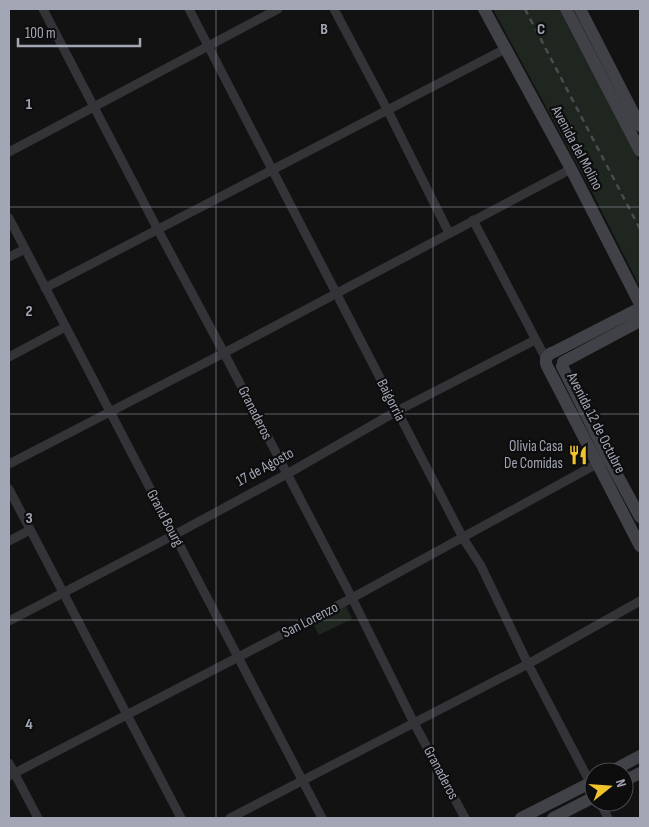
<svg xmlns="http://www.w3.org/2000/svg" width="649" height="827" viewBox="0 0 649 827" font-family="'Sofia Sans Condensed',sans-serif">
<style>
.green{fill:#1e261f}
.lines{fill:none;stroke-linecap:round;stroke-linejoin:round}
.street{stroke:#333338;stroke-width:9}
.secondary{stroke:#414248;stroke-width:12}
.rail{stroke:#4a4b51;stroke-width:2.5;stroke-dasharray:6 5;stroke-linecap:butt}
.grid{fill:none;stroke:#a3a6b4;stroke-width:1;stroke-opacity:0.55}
.labels{text-anchor:middle;dominant-baseline:central;stroke-width:4.5;stroke-linejoin:round;paint-order:stroke}
.street-label{font-size:15px;fill:#a3a6b4;stroke:#0d0d0e}
.poi-label{font-size:15px;fill:#a3a6b4;stroke:#0d0d0e;text-anchor:end}
.grid-label{font-size:16px;text-anchor:middle;font-weight:bold;fill:#a3a6b4;stroke:#0d0d0e;stroke-width:4.5;stroke-linejoin:round;paint-order:stroke}
</style>
<rect width="100%" height="100%" fill="#121213"/>
<g class="green">
<polygon points="493,9 559,9 640,163 640,287 593,194"/>
<polygon points="345,604 352,619 319,635 311,620"/>
</g>
<g class="lines">
<g class="street">
<polyline points="43,9 158,230 224,353 352,598 414,723 465,818"/>
<polyline points="189,9 463,538 481,566 528,664 594,790"/>
<polyline points="334,9 388,111 449,233"/>
<polyline points="9,152 278,9"/>
<polyline points="9,218 322,818"/>
<polyline points="473,220 546,359"/>
<polyline points="9,257 25,249"/>
<polyline points="45,288 505,49"/>
<polyline points="9,357 65,327"/>
<polyline points="9,464 224,353 571,169"/>
<polyline points="9,489 181,818"/>
<polyline points="9,541 30,530"/>
<polyline points="9,621 174,535 287,474 397,411 535,340"/>
<polyline points="9,763 38,818"/>
<polyline points="9,776 352,598 602,461"/>
<polyline points="600,802 608,818"/>
<polyline points="230,818 528,664 640,601"/>
</g>
<g class="secondary">
<polyline points="484,9 571,169 640,304"/>
<polyline points="566,9 640,151"/>
<polyline points="580,9 640,126"/>
<path d="M640 308 554 352C547 354 544 360 547 366L640 546"/>
<polyline points="563,362 640,321"/>
<polyline points="562,366 608,458 640,517"/>
<polyline points="610,772 640,756"/>
<polyline points="624,781 640,773"/>
<polyline points="521,818 594,781"/>
<polyline points="553,818 594,797"/>
</g>
<polyline class="rail" points="525,9 640,229"/>
</g>
<path class="grid" d="M216 9V818M433 9V818M9 207H640M9 414H640M9 620H640"/>
<defs>
<symbol id="restaurant-bare" viewBox="-9 -9 18 18"><path d="M-5-6h1v4h1v-4h1v4h1v-4h1v5L-1.5 .5V6h-2V.5L-5-1ZM5-6V6H3V1.5H1.5Q1.5-4 5-6Z" fill="#f2c42b" stroke="#0d0d0e" stroke-width="2.5" paint-order="stroke"/></symbol>
</defs>
<g fill-rule="evenodd">
<use href="#restaurant-bare" x="564" y="441" width="28" height="28"/>
</g>
<g class="labels">
<g class="street-label">
<text transform="translate(577 148) rotate(62)">Avenida del Molino</text>
<text transform="translate(391 400) rotate(63)">Baigorria</text>
<text transform="translate(255 413) rotate(63)">Granaderos</text>
<text transform="translate(596 423) rotate(63)">Avenida 12 de Octubre</text>
<text transform="translate(265 467) rotate(-29)">17 de Agosto</text>
<text transform="translate(165 518) rotate(62)">Grand Bourg</text>
<text transform="translate(310 620) rotate(-27)">San Lorenzo</text>
<text transform="translate(441 773) rotate(62)">Granaderos</text>
</g>
<g class="poi-label">
<text x="563" y="446">Olivia Casa<tspan x="563" dy="17">De Comidas</tspan></text>
</g>
</g>
<g class="grid-label">
<text x="324" y="34">B</text>
<text x="541" y="34">C</text>
<text x="29" y="109">1</text>
<text x="29" y="316">2</text>
<text x="29" y="523">3</text>
<text x="29" y="729">4</text>
</g>
<rect width="649" height="827" fill="none" stroke="#a3a6b4" stroke-width="20"/>
<g transform="translate(609 787) rotate(73)"><circle r="24" fill="#0d0d0e" stroke="#494a50"/>
<path d="M0-4L9 19L0 12L-9 19Z" fill="#f2c42b"/>
<text y="-8" font-size="14" font-weight="bold" text-anchor="middle" fill="#a3a6b4">N</text>
</g>
<path d="M18 38v8h122v-8" fill="none" stroke="#a3a6b4" stroke-width="2.5"/>
<text x="25" y="38" font-size="15" fill="#a3a6b4" stroke="#0d0d0e" stroke-width="4" paint-order="stroke">100 m</text>
</svg>
